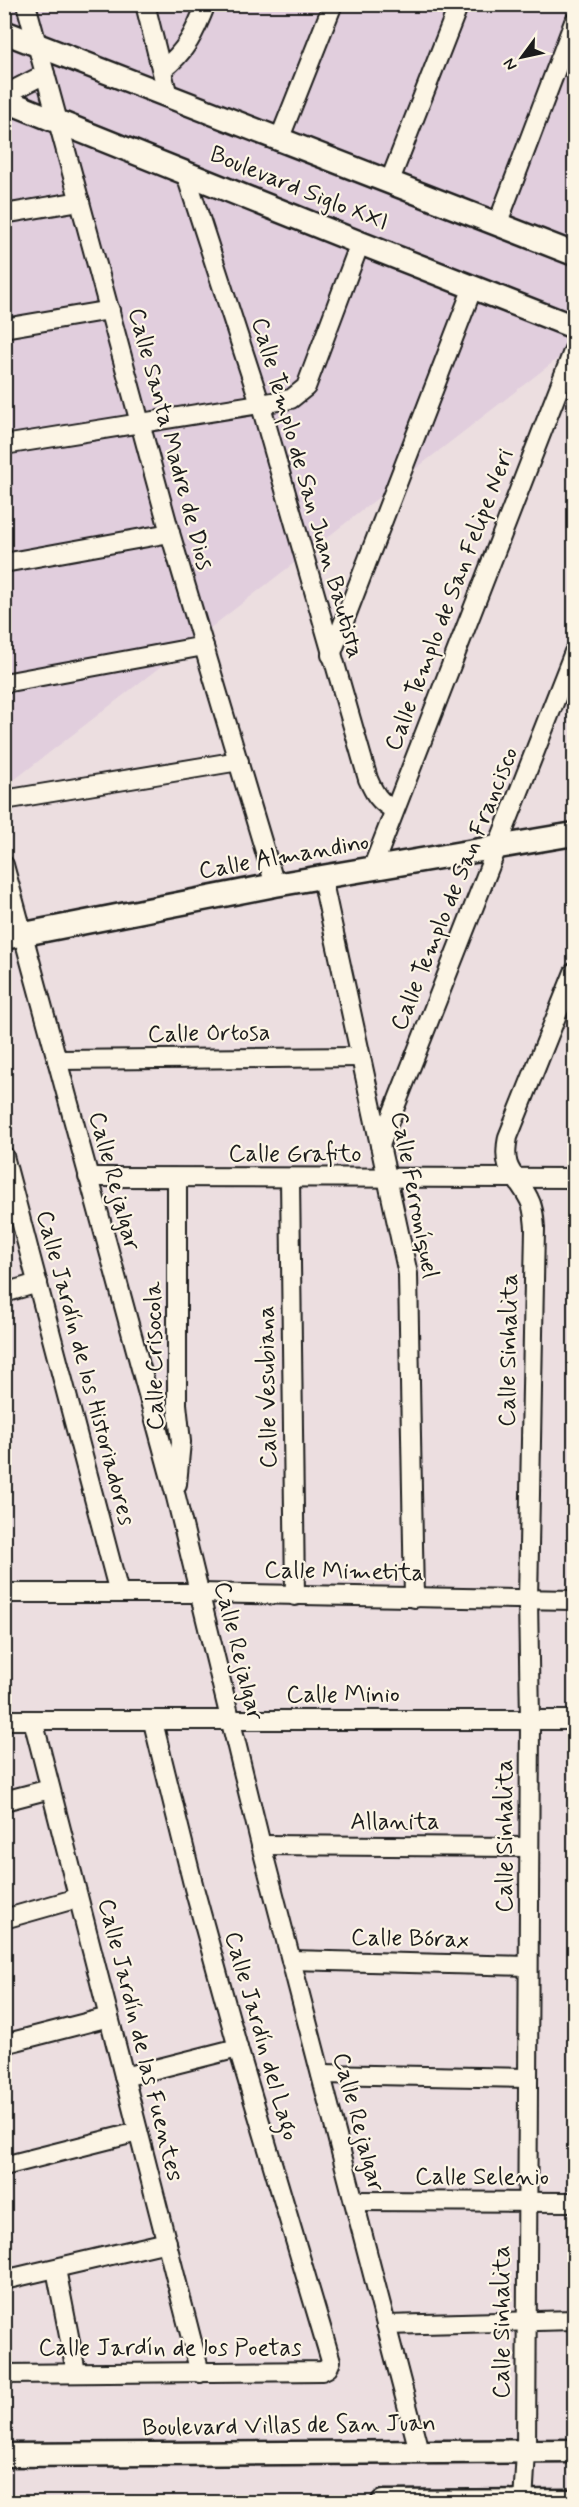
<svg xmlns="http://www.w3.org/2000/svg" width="579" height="2507" viewBox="0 0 579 2507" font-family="Mynerve,sans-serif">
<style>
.built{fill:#e1cedd}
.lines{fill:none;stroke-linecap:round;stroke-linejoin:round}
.minor-casing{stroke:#1c1c1c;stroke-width:22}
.tertiary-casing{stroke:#1c1c1c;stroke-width:27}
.minor{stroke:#fcf5e5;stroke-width:18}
.tertiary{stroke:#fcf5e5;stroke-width:22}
.labels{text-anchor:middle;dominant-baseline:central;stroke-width:4.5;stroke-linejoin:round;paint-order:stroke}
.street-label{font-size:24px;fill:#1c1c1c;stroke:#fcf5e5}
</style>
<rect width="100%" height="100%" fill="#ecdee0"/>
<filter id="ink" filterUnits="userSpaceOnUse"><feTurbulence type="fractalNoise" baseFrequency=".0167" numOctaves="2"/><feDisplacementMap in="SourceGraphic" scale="12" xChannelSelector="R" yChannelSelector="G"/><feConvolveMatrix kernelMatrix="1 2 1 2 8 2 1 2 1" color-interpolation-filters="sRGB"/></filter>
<g filter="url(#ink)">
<polygon class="built" points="5,5 574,5 574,346 5,787"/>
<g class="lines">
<defs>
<g id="minor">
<polyline points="26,4 170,533 275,885"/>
<polyline points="145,4 168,96"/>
<path d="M162 70C186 52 195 32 206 4"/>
<polyline points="4,95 45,74"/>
<polyline points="279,140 333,4"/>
<path d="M185 172 261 406 368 779C374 793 379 802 393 809"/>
<polyline points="389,183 459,4"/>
<polyline points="4,214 80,201"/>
<polyline points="497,225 574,22"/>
<polyline points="4,328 110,310"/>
<polyline points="4,445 291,399 306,387 360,243"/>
<polyline points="4,563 170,533"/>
<polyline points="331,655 473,287"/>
<polyline points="4,683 204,646"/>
<polyline points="4,800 239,761"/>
<polyline points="4,865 176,1497 261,1845 419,2451"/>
<polyline points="372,869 574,349"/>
<polyline points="322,878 408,1274 414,1598"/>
<polyline points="57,1060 361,1057"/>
<polyline points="380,1145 574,652"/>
<polyline points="4,1156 119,1593"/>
<polyline points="88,1177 574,1178"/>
<polyline points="290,1178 295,1596"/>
<polyline points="4,1293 38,1283"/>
<polyline points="177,1484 181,1442 177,1404 177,1178"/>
<polyline points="4,1593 199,1593 574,1600"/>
<polyline points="4,1720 574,1720"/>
<polyline points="33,1720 200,2373"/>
<polyline points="4,1801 50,1789"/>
<polyline points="261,1845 529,1847"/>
<polyline points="4,1919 78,1898"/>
<polyline points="291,1960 528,1966"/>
<polyline points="4,2044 109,2017"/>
<polyline points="321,2074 527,2078"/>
<polyline points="124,2077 238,2048"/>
<polyline points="4,2166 138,2132"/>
<polyline points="354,2201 574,2202"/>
<polyline points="56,2269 76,2372"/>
<polyline points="4,2280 167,2242"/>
<polyline points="386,2325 574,2320"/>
<polyline points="4,2374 322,2371 328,2368 331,2361 238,2048 194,1888 153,1722"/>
<path d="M523 2502 526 2452 530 1719 528 1600 535 1228C534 1218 534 1208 529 1199 516 1173 501 1172 508 1137L574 972"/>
</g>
<g id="tertiary">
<polyline points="4,32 574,254"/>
<polyline points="4,100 360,243 574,327"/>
<polyline points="4,938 275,885 574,834"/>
<polyline points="4,2455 574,2451"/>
<polyline points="383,2502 574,2501"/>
</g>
</defs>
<use href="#minor" class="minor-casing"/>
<use href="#tertiary" class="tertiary-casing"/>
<use href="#minor" class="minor"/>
<use href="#tertiary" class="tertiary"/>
</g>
</g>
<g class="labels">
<g class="street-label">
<text transform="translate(299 189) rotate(22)">Boulevard Siglo XXI</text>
<text transform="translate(170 439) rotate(75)">Calle Santa Madre de Dios</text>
<text transform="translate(307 488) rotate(74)">Calle Templo de San Juan Bautista</text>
<text transform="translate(450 600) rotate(-69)">Calle Templo de San Felipe Neri</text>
<text transform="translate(284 857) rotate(-10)">Calle Almandino</text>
<text transform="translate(455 889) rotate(-68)">Calle Templo de San Francisco</text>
<text transform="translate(209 1034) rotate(-1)">Calle Ortosa</text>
<text x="295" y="1154">Calle Grafito</text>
<text transform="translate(114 1181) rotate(75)">Calle Rejalgar</text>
<text transform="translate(414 1195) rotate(79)">Calle Ferroníquel</text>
<text transform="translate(509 1350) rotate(-89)">Calle Sinhalita</text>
<text transform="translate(155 1356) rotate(-91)">Calle Crisocola</text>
<text transform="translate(85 1368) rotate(75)">Calle Jardín de los Historiadores</text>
<text transform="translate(268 1387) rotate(-91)">Calle Vesubiana</text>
<text transform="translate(344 1572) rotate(1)">Calle Mimetita</text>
<text transform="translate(238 1651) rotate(76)">Calle Rejalgar</text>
<text x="343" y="1695">Calle Minio</text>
<text x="395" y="1822">Allanita</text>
<text transform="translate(505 1836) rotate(-90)">Calle Sinhalita</text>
<text transform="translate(410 1939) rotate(1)">Calle Bórax</text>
<text transform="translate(261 2036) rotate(74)">Calle Jardín del Lago</text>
<text transform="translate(140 2040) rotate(76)">Calle Jardín de las Fuentes</text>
<text transform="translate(358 2122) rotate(75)">Calle Rejalgar</text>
<text x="482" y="2177">Calle Selenio</text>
<text transform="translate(502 2322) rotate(-90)">Calle Sinhalita</text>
<text x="170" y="2348">Calle Jardín de los Poetas</text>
<text transform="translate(289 2426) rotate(-1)">Boulevard Villas de San Juan</text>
</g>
</g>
<rect width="579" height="2507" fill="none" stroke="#fcf5e5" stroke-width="24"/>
<rect x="12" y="12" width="555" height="2483" fill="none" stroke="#1c1c1c" stroke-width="2" filter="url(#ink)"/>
<g transform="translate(522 57) rotate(237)" stroke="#fcf5e5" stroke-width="4.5" paint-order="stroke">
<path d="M0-4.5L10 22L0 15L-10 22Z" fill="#1c1c1c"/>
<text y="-9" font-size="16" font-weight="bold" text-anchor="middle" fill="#1c1c1c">N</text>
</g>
</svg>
